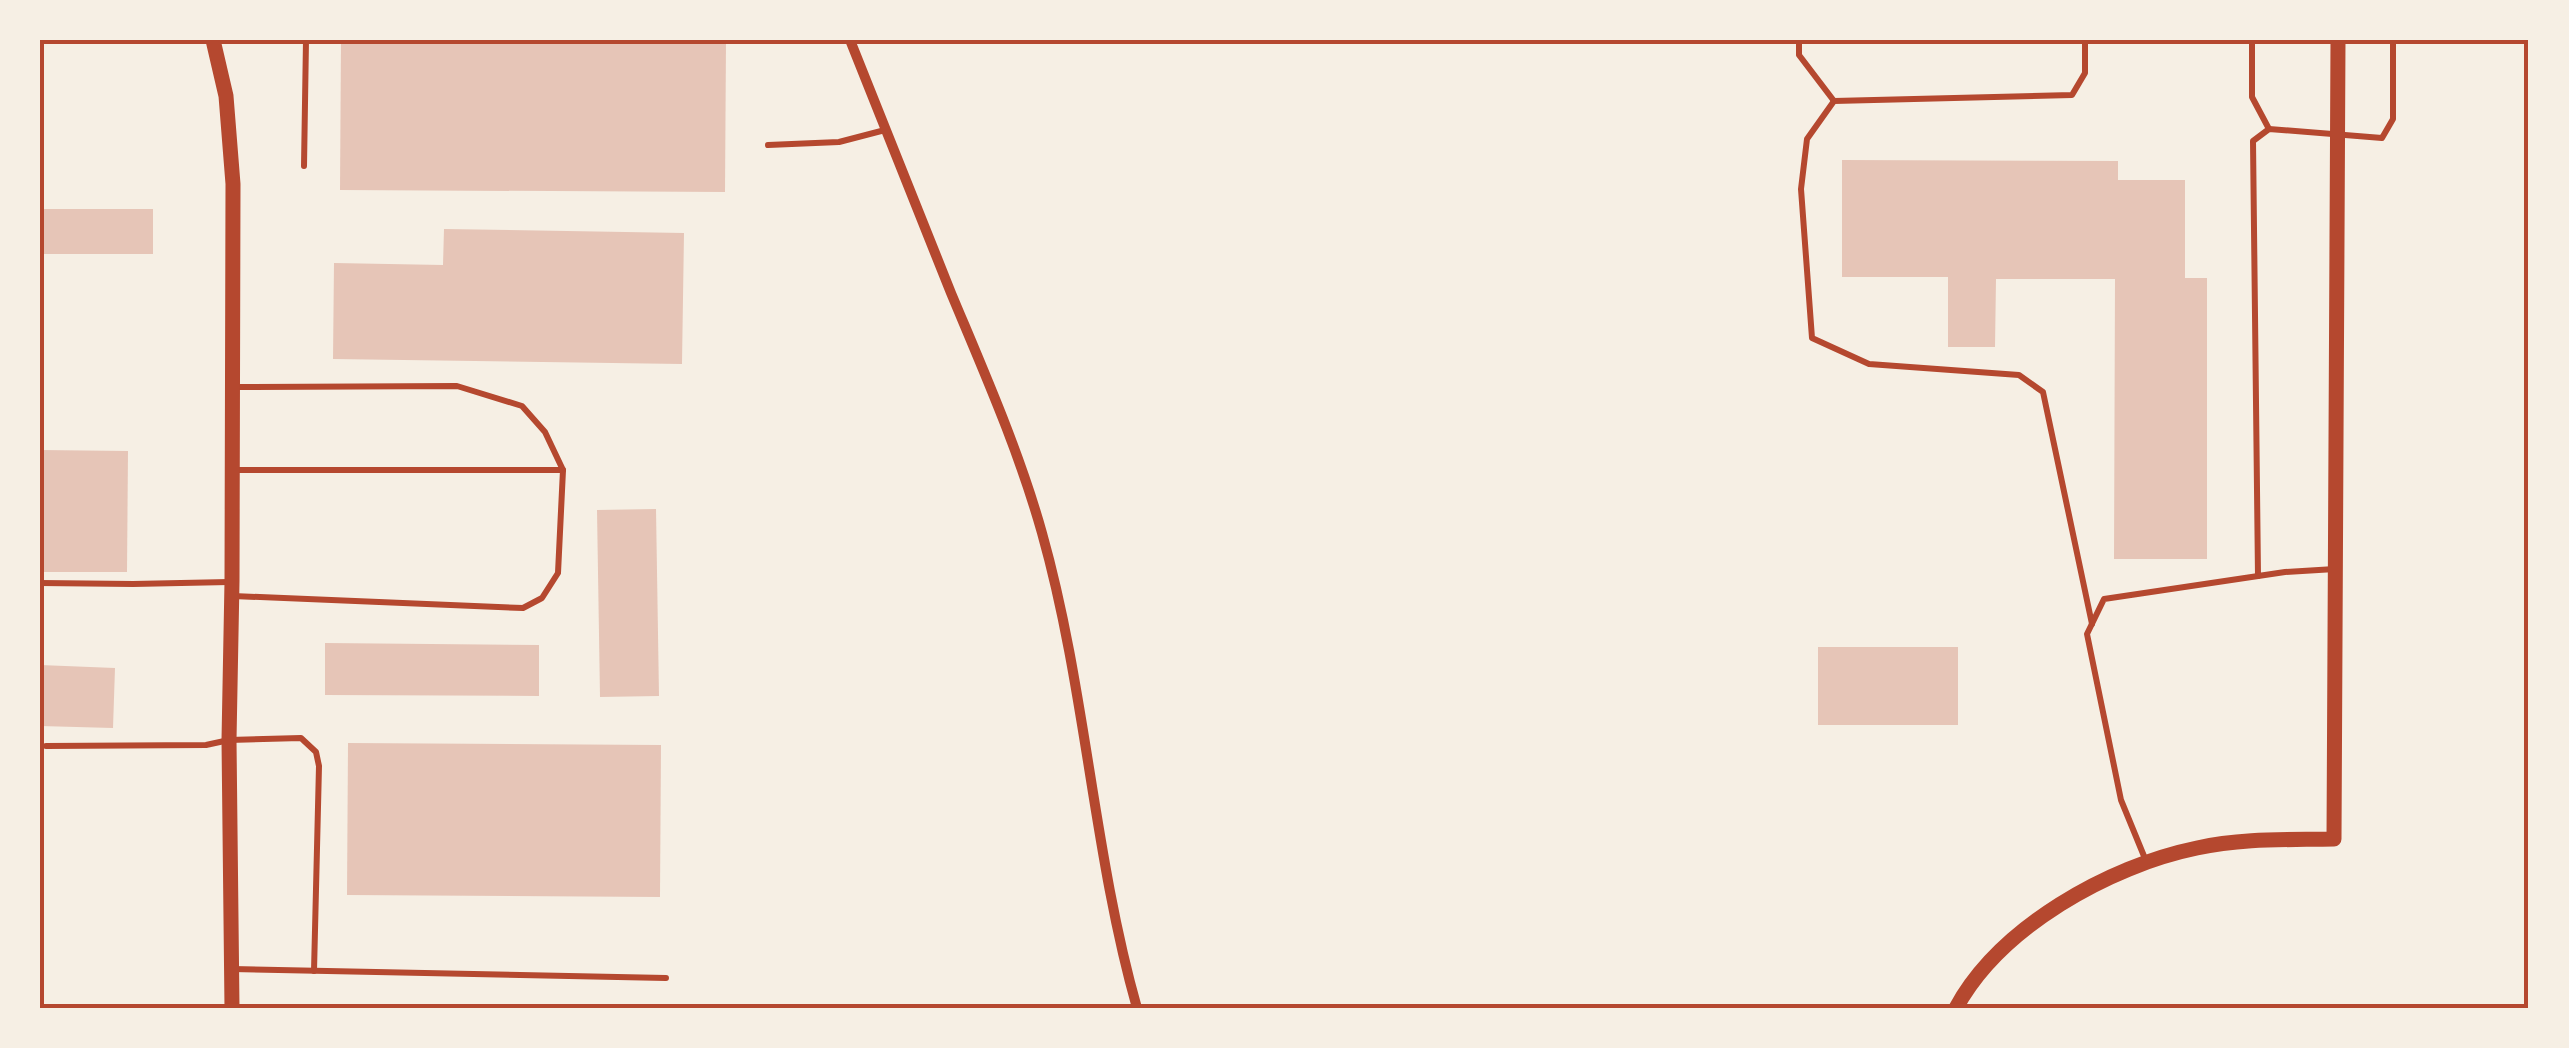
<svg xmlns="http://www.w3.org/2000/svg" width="2569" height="1048" viewBox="0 0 2569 1048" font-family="Cabin,sans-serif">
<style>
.building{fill:#e6c5b7}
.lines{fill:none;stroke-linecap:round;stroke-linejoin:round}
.service{stroke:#b5482f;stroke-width:6}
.minor{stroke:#b5482f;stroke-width:10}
.tertiary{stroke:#b5482f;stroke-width:15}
.neatline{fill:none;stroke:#b5482f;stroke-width:4}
</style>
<rect width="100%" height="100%" fill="#f6efe4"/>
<g class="building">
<polygon points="341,40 726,40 725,192 340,190"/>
<polygon points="1842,160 2118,161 2118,180 2185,180 2185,278 2207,278 2207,559 2114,559 2115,279 1996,279 1995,347 1948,347 1948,277 1842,277"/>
<rect x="40" y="209" width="113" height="45"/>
<polygon points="444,229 684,233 682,364 333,359 334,263 443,265"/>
<polygon points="40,450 128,451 127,572 40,572"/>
<polygon points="656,509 659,696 600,697 597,510"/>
<polygon points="325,643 539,645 539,696 325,695"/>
<rect x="1818" y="647" width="140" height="78"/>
<polygon points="40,665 115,668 113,728 40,726"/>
<polygon points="348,743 661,745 660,897 347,895"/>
</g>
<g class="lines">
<g class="service">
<polyline points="1799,40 1799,55 1834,101"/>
<polyline points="2085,40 2085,73 2072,95 1834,101 1807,139 1801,189 1812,338 1869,364 2019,375 2043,392 2092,624"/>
<polyline points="2252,40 2252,97 2269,129"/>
<polyline points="768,145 839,142 885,130"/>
<polyline points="304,166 306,40"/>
<polyline points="234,470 563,470"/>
<polyline points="2258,576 2253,141 2269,129 2382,138 2393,119 2393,40"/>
<polyline points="40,583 133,584 229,582"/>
<polyline points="233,596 523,608 542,598 558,573 563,470 545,432 522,406 457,386 234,387"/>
<polyline points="46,746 206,745 229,740 301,738 316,752 319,766 314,971"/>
<polyline points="2146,861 2121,800 2087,634 2104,599 2285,572 2335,569"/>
<polyline points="232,969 666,978"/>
</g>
<path class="minor" d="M850 40C884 124 917 209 951 293 984 372 1019 451 1042 533 1086 689 1093 853 1137 1008"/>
<g class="tertiary">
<polyline points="213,40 226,96 233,184 232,581 229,740 232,1008"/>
<path d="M1956 1008C2000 927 2109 866 2197 848 2242 838 2288 840 2334 839L2338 40"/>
</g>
</g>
<rect width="2569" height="1048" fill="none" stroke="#f6efe4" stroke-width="85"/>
<rect x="42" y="42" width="2484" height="964" class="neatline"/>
</svg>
